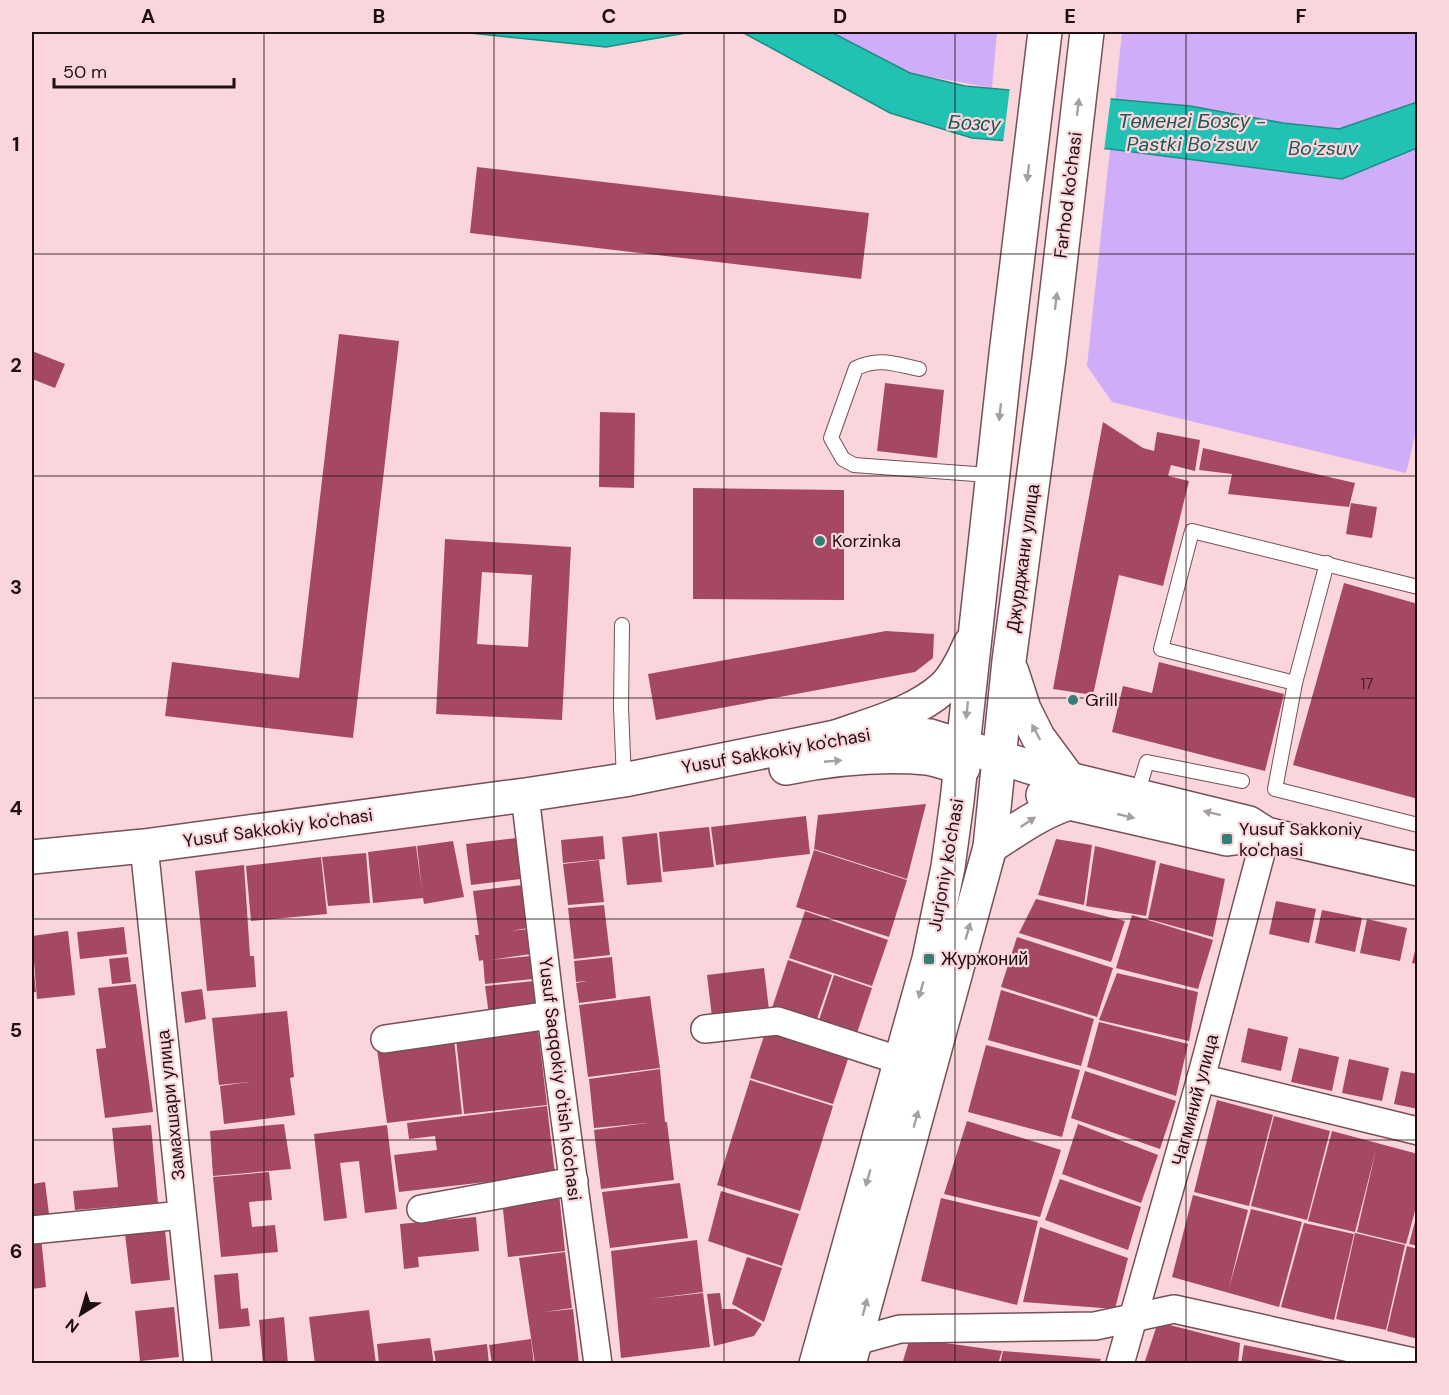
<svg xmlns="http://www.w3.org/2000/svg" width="1449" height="1395" viewBox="0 0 1449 1395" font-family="'DM Sans',sans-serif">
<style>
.green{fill:#d0adf9}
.water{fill:#21c1b3;stroke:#208c83;stroke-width:1.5}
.pier{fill:#fbd5dc}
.building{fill:#a54962;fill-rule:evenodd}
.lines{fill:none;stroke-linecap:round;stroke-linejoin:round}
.service-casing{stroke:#775058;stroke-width:16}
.minor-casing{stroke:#775058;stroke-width:30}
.secondary-casing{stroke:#775058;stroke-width:36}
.primary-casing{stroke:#775058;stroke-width:36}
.service{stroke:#fff;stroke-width:14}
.minor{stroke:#fff;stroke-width:27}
.secondary{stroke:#fff;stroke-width:33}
.primary{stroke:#fff;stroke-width:33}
.oneway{fill:#a59fa0}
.grid{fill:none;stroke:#1e0f12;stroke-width:1.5;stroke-opacity:0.55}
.poi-dot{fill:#367d75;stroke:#fbd5dc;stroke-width:2}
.labels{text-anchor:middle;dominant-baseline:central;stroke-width:4.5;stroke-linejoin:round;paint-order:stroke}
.number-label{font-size:15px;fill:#401e26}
.street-label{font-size:18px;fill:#1e0f12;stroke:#fbd5dc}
.poi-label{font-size:18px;fill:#1e0f12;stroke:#fbd5dc;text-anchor:start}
.water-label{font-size:20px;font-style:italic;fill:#1f5a54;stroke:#fbd5dc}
.neatline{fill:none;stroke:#1e0f12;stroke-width:2}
.grid-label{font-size:20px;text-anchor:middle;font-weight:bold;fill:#1e0f12}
</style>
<rect width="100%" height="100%" fill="#fbd5dc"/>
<g class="green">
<polygon points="831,32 997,32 992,88 910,73"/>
<polygon points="1122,32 1417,32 1417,102 1340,129 1283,123 1189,106 1115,99"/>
<polygon points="1417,148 1418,423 1406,473 1112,402 1087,366 1110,149 1342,179"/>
</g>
<g class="water">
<polygon points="460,32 692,32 606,47"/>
<polygon points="742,32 831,32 910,73 965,86 1190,106 1283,123 1339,129 1417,102 1417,148 1342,179 1110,149 972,138 890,113"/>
</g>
<polygon class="pier" points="1010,87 1111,96 1104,151 1003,143"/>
<g class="building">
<polygon points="477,167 869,213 861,279 470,233"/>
<polygon points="339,334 399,341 353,738 165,716 172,662 299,678"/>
<polygon points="32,351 65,364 55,388 32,379"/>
<polygon points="885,383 944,390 937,458 877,451"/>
<polygon points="600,412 635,413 634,488 599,487"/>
<polygon points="1103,422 1143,448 1154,451 1157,432 1200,440 1195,471 1171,465 1168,476 1189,481 1163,586 1119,575 1093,695 1053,689"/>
<polygon points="1203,448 1355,483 1349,507 1228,494 1232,474 1199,470"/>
<polygon points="693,488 844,490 844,600 693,599"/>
<polygon points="1351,503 1377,507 1372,538 1346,534"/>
<path d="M445 539 571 547 562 720 436 714ZM482 572 532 575 528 647 477 644Z"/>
<polygon points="1344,583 1418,604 1418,799 1293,765"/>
<polygon points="886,631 934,634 933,658 915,672 656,720 648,674"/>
<polygon points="1159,662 1284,694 1265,771 1112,732 1123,686 1152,693"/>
<polygon points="926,804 907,879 814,849 818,815"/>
<polygon points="806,816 810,854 716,865 711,827"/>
<polygon points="709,827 714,867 663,872 659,832"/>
<polygon points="657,833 662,882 627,885 622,837"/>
<polygon points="603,836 605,859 563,863 561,840"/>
<polygon points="516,838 521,879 471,885 466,844"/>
<polygon points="1056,839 1092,845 1084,905 1038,895"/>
<polygon points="453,841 464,897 424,904 423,898 373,903 368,852 416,846 422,890 417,846"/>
<polygon points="1095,846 1156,861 1146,916 1086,906"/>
<polygon points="814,850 907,880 889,937 796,907"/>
<polygon points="366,853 370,903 328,906 322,857"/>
<polygon points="321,857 327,914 251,921 246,866"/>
<polygon points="599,860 604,902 568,905 563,864"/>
<polygon points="1160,863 1225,879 1213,937 1148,919"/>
<polygon points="244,865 250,956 254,956 256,987 207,991 195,871"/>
<polygon points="522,885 528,928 511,931 528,929 531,954 490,960 531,956 533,979 485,984 483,960 479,961 475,935 479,935 473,891"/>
<polygon points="1036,899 1125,921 1111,962 1019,933"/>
<polygon points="1276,901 1316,909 1309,943 1269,934"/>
<polygon points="604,905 610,955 574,959 568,908"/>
<polygon points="1322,910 1362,918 1355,952 1315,943"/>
<polygon points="805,911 888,940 872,986 789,958"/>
<polygon points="1132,915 1213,940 1198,989 1116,968"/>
<polygon points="1367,919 1407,928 1400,961 1360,953"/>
<polygon points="124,927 127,954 80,959 77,932"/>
<polygon points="68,931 75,995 37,999 32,936"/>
<polygon points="1017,937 1113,968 1097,1017 1001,987"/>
<polygon points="1417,943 1418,943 1418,964 1412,963"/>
<polygon points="128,957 131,982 112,984 109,959"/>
<polygon points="612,957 616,998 579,1003 576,983 587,981 576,982 574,961"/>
<polygon points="788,960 832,975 815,1025 771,1011"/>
<polygon points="32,962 33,962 36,992 32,992"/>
<polygon points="764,968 769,1010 712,1017 707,975"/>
<polygon points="1117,973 1198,992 1189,1041 1099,1020"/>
<polygon points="834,975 872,988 855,1039 817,1026"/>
<polygon points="534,981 537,1010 489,1015 485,986"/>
<polygon points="136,984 153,1112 105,1118 96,1049 106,1048 98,988"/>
<polygon points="202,989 206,1019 185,1023 181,992"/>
<polygon points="1001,990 1094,1019 1081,1066 988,1040"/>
<polygon points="650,996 660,1068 588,1077 579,1005"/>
<polygon points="287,1011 294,1077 290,1078 295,1115 224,1124 220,1086 249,1082 219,1085 212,1018"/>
<polygon points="1099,1022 1188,1044 1176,1096 1087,1067"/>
<polygon points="767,1027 850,1053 833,1104 750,1078"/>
<polygon points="1248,1028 1288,1037 1281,1071 1241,1062"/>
<polygon points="538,1029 547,1105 464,1114 456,1038"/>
<polygon points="454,1039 462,1114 387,1123 377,1049"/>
<polygon points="986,1045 1080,1070 1062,1137 968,1112"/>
<polygon points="1299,1048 1339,1057 1332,1091 1291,1082"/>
<polygon points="1349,1059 1389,1068 1382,1101 1342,1093"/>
<polygon points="660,1069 665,1122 667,1122 674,1180 601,1189 594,1130 647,1123 594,1128 589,1079"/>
<polygon points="1085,1071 1176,1101 1160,1149 1071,1118"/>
<polygon points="1401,1071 1418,1074 1418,1109 1394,1104"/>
<polygon points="750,1080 833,1106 800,1211 717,1185"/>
<polygon points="1217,1100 1273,1115 1249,1206 1194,1192"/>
<polygon points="547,1106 555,1174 399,1192 394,1155 437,1150 435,1136 409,1139 407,1123"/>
<polygon points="1274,1116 1330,1131 1307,1220 1251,1206"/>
<polygon points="967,1121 1061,1150 1040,1217 944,1194"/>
<polygon points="284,1124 291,1169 213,1176 210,1131"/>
<polygon points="1078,1124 1158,1155 1141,1203 1062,1174"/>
<polygon points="151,1125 158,1203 75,1210 73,1191 118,1187 112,1128"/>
<polygon points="387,1125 397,1209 365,1213 359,1161 340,1163 347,1218 324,1221 314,1134"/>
<polygon points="1332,1131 1418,1154 1418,1200 1406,1244 1357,1232 1376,1150 1355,1232 1308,1221"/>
<polygon points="269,1172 272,1200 249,1202 252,1227 275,1225 278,1252 221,1257 213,1177"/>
<polygon points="1060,1179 1141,1207 1128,1250 1045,1220"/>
<polygon points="45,1182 49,1214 32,1217 32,1184"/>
<polygon points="680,1183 688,1238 610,1248 602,1192"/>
<polygon points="721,1191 799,1214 782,1266 708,1241"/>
<polygon points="559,1194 565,1251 508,1257 502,1200"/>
<polygon points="1193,1195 1248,1210 1229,1288 1251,1209 1302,1222 1279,1307 1172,1277"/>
<polygon points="941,1198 1038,1221 1017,1305 921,1281"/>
<polygon points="1417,1214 1418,1214 1418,1246 1409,1244"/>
<polygon points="476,1217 479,1251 418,1257 419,1267 404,1269 400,1224"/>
<polygon points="1304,1223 1354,1234 1334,1320 1281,1307"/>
<polygon points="1040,1227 1128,1258 1115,1309 1023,1302"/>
<polygon points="165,1230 170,1280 131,1284 125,1234"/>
<polygon points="1355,1233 1405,1245 1386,1330 1336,1319"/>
<polygon points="41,1237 46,1287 32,1289 32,1238"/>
<polygon points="697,1240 703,1292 649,1299 703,1293 710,1347 621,1358 611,1251"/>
<polygon points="1407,1246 1418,1249 1418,1339 1387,1331"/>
<polygon points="565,1252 572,1308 544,1312 573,1309 579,1364 535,1364 519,1258"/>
<polygon points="747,1257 782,1268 764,1322 732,1304"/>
<polygon points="238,1273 241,1309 248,1308 250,1326 219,1329 214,1275"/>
<polygon points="720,1293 722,1309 736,1309 762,1324 754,1336 714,1346 707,1294"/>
<polygon points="174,1307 179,1357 140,1361 135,1311"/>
<polygon points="369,1310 376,1364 315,1364 309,1317"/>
<polygon points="284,1317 288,1364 263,1364 259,1320"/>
<polygon points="1158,1322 1240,1343 1238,1364 1144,1364"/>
<polygon points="430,1338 434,1364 379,1364 377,1344"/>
<polygon points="910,1338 1002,1351 998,1364 902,1364"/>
<polygon points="531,1339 534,1364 492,1364 489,1345"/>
<polygon points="487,1344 489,1364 436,1364 434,1351"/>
<polygon points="1244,1345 1329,1362 1328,1364 1241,1364"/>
<polygon points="1003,1351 1101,1359 1099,1364 1000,1364"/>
</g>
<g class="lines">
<defs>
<g id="service">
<path d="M919 369C895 364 879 357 856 368L831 438 843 459 854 465 975 474 993 477"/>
<polyline points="1418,587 1192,531 1161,649 1295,683 1275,789 1418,825"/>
<polyline points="622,625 621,708 624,780"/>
<polyline points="1295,683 1327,563"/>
<polyline points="1137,794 1147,762 1242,781"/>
</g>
<g id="minor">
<polyline points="525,795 551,1015 598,1364"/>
<polyline points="144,846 198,1364"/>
<polyline points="705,1029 778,1021 901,1061"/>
<polyline points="385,1039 551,1015"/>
<polyline points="1201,1078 1418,1131"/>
<polyline points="421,1209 574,1181"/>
<polyline points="32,1230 182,1215"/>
<polyline points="856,1341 900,1329 1095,1326 1174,1309 1418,1363"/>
<polyline points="1120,1364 1201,1078 1266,834"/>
</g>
<g id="secondary">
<path d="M786 768C831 759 880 754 927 758 939 760 951 765 963 768"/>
<polyline points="1043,795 1069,803 1227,839 1266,834 1418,869"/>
<polyline points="32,857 144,846 525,795 624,780 836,737 884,732 930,736 1069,779 1249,823 1266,834"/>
</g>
<g id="primary">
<polyline points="1012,672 1024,709 1038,737 1069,779"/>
<path d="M836 737C871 724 914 714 943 688 955 677 963 660 970 644"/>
<path d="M990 847C1016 830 1039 813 1069 803"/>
<polyline points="816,1364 929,959 948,867 957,801 1006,354 1045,32"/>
<polyline points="849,1364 990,847 1009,661 1049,359 1087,32"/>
</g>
</defs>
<use href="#service" class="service-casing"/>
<use href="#minor" class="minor-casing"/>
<use href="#secondary" class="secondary-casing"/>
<use href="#primary" class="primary-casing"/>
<use href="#service" class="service"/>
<use href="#minor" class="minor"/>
<use href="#secondary" class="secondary"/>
<use href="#primary" class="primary"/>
</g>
<defs><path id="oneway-solid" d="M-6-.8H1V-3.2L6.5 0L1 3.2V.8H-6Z" transform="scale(1.5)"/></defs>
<g class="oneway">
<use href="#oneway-solid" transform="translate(1078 107) rotate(-83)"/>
<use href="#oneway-solid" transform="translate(1028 173) rotate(97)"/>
<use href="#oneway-solid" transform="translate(1056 301) rotate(-83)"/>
<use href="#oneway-solid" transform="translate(1000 412) rotate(96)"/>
<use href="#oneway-solid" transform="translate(967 710) rotate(96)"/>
<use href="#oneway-solid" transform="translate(1036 732) rotate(-118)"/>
<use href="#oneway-solid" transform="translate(833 761) rotate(-5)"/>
<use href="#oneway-solid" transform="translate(1212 813) rotate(-166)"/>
<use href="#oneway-solid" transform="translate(1126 816) rotate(13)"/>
<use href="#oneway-solid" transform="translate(1028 822) rotate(-34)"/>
<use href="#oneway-solid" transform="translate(968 931) rotate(-74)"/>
<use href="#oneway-solid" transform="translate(921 990) rotate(106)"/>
<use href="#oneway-solid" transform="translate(916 1119) rotate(-75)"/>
<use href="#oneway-solid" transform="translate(868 1178) rotate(106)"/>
<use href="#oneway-solid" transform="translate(865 1307) rotate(-75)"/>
</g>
<path class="grid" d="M264 32V1364M494 32V1364M724 32V1364M955 32V1364M1186 32V1364M32 254H1418M32 476H1418M32 698H1418M32 919H1418M32 1140H1418"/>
<g class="poi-dot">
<circle cx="820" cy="541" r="6"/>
<circle cx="1073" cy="700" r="6"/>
<rect x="1221" y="833" width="12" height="12" rx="3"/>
<rect x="923" y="953" width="12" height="12" rx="3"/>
</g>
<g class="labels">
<g class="number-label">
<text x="1367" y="684">17</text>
</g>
<g class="street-label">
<text transform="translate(1068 195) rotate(-83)">Farhod ko'chasi</text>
<text transform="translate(1023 558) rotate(-82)">Джурджани улица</text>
<text transform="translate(776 751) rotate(-10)">Yusuf Sakkokiy ko'chasi</text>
<text transform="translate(278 828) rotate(-8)">Yusuf Sakkokiy ko'chasi</text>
<text transform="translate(946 865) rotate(-80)">Jurjoniy ko'chasi</text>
<text transform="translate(560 1079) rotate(83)">Yusuf Saqqokiy o'tish ko'chasi</text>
<text transform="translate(1195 1100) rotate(-75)">Чагминий улица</text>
<text transform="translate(171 1105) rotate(-96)">Замахшари улица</text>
</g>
<g class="poi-label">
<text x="832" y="541">Korzinka</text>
<text x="1085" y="700">Grill</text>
<text x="1239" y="829">Yusuf Sakkoniy<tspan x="1239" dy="21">ko'chasi</tspan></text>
<text x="941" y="959">Журжоний</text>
</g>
<g class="water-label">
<text x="1192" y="121">Төменгі Бозсу -<tspan x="1192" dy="23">Pastki Boʻzsuv</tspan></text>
<text transform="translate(974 123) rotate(3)">Бозсу</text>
<text x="1323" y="148">Boʻzsuv</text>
</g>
</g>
<rect width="1449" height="1395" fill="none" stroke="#fbd5dc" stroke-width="66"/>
<g transform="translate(81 1314) rotate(217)" stroke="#fbd5dc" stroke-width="4.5" paint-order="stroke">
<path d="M0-4.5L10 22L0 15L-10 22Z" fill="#1e0f12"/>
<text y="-9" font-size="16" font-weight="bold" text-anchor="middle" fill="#1e0f12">N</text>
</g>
<path d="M54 78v9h180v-9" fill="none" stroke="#1e0f12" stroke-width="3"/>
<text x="63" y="78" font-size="18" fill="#1e0f12" stroke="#fbd5dc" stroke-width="4.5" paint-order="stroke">50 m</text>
<rect x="33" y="33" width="1383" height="1329" class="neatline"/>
<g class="grid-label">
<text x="148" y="23">A</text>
<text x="379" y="23">B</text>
<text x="609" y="23">C</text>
<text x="840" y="23">D</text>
<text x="1070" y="23">E</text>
<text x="1301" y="23">F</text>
<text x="16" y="151">1</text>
<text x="16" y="372">2</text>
<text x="16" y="594">3</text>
<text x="16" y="815">4</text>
<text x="16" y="1037">5</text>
<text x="16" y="1258">6</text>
</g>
</svg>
